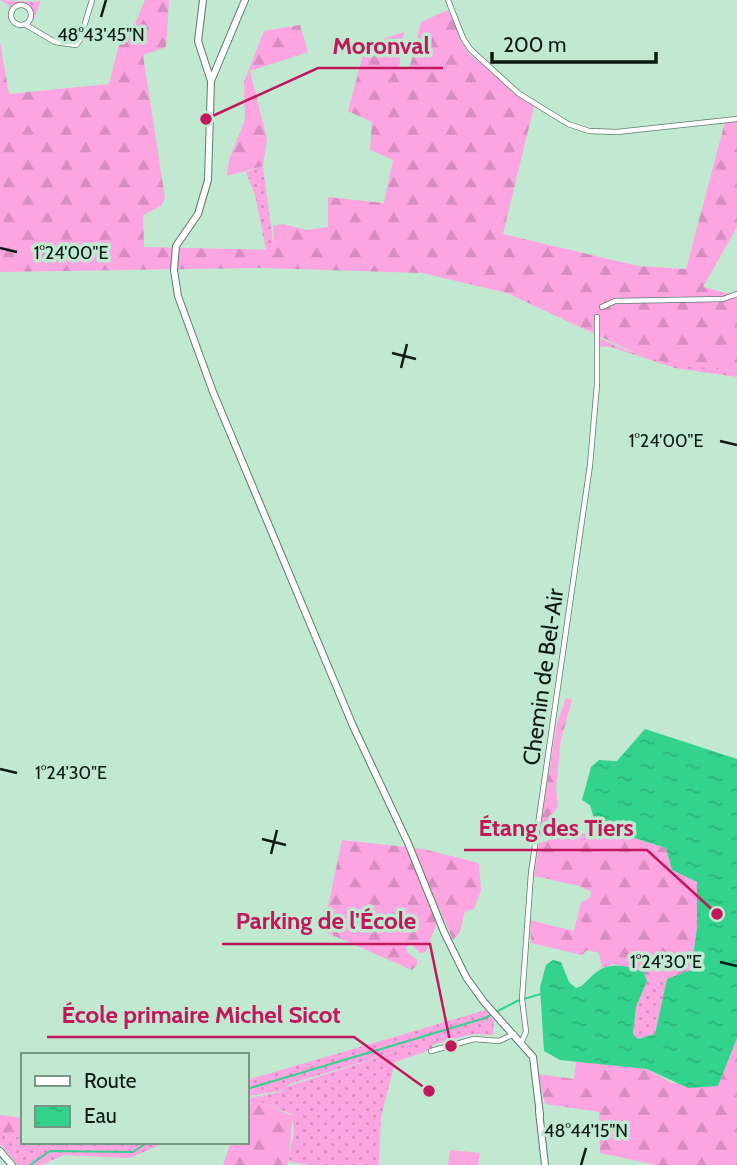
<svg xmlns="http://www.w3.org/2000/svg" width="737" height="1165" viewBox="0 0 737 1165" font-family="Cabin,sans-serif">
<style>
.grass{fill:url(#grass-dots)}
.forest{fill:url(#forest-firs)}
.park{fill:#fda5e1}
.water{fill:url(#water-ripples)}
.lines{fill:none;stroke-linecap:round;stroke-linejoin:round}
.stream{stroke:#33d38e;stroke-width:2}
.minor-casing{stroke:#597c68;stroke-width:6}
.tertiary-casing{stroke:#597c68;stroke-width:8}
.minor{stroke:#fff;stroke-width:4.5}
.tertiary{stroke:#fff;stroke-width:6}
.ticks{fill:none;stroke:#0c1a12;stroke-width:2.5}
.labels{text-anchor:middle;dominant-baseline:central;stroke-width:7;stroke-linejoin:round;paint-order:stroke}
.street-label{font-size:23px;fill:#0c1a12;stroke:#c1e8d1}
.ticks-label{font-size:18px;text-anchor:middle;fill:#0c1a12;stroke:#c1e8d1;stroke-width:7;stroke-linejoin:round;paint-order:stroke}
.leader{fill:none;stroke:#c2185b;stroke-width:2.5}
.callout-dot{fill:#c2185b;stroke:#c1e8d1;stroke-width:2.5}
.callout-label{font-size:24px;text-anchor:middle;font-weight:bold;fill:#c2185b;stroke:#c1e8d1;stroke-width:7;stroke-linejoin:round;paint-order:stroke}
</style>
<defs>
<pattern id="grass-dots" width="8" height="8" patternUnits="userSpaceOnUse" patternTransform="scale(1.75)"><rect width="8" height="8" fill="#fda5e1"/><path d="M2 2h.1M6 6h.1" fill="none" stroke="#d88dc0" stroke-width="1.8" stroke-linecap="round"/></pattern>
<pattern id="forest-firs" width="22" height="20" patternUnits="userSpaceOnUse" patternTransform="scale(1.75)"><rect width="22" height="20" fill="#fda5e1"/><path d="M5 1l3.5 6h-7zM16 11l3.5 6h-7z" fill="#d88dc0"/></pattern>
<pattern id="water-ripples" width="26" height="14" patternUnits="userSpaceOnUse" patternTransform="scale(1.75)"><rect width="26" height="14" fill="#33d38e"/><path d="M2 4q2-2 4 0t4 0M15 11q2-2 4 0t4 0" fill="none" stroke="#2cb579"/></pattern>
</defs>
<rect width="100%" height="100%" fill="#c1e8d1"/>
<g class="grass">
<polygon points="0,0 37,2 41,0 34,19 27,4 16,4 11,10 9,5"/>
<polygon points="263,166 274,250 266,250 255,195 246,172"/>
<polygon points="596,337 644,357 725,368 737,373 737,377 675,368 611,347 598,346"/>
<polygon points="667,979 655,1034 638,1039 633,1035 636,1007 647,981"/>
<polygon points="486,1010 494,1021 493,1035 473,1034 432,1045 433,1049 395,1062 381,1117 379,1165 308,1165 288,1161 294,1132 292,1114 250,1098 282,1092 286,1087 389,1054 289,1084 282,1091 247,1096 247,1080"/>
<polygon points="0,1133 23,1138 23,1142 131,1145 166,1142 130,1158 64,1155 41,1165 18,1165 0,1144"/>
</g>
<g class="forest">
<polygon points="145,0 169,0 166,47 143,55 165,198 161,206 143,215 144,247 274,250 273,226 283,224 306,230 328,227 328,197 384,203 393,160 370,150 372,122 348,111 366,44 404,32 399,68 409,70 421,22 448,10 468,53 534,106 503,234 638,266 686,269 726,118 737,118 737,227 703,287 737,296 737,373 725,368 688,367 644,357 507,293 422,273 262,268 0,272 0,42 9,94 109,84 122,33 135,24"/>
<polygon points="300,25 308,52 250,71 267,139 263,166 227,176 229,160 245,120 244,82 264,31"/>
<polygon points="566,698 572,700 561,739 556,788 558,807 549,818 546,835 541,837 539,832 557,723"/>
<path d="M596 826 666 848 672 870 698 882 697 928 691 970 667 979 647 981 644 972 613 964 602 968 599 953 587 950 582 955 531 943 530 920 574 931 581 902 590 898 591 892 579 886 534 876 539 843 547 841 555 831C569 833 586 839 596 826Z"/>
<polygon points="342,840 423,849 479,863 481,890 474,909 465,911 460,932 453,940 439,908 435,905 436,925 426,952 420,953 411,944 406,947 407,952 417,960 417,965 412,970 323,931"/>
<polygon points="737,1038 737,1165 656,1165 600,1153 599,1112 545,1104 538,1074 574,1079 576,1061 647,1069 672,1083 718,1086"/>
<polygon points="252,1098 293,1116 288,1165 223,1165 231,1142 247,1142 247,1100"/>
<polygon points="0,1115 23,1118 23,1138 0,1133"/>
</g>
<polygon class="park" points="450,1150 480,1153 478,1165 448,1165"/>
<path class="water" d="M645 729 737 759V1038L718 1086 688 1088 647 1069 560 1060 544 1051 540 987 546 965 553 960 561 962 569 982 576 988C584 986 584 983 590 978 607 960 623 965 644 972L647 981 636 1007 633 1034 638 1039 655 1034 667 979 691 970 697 928V882L672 870 666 848 596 826 590 805 582 800 591 767 599 760 617 761Z"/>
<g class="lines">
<g class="stream">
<polyline points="247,1089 485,1018 517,1001 541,994"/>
<polyline points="30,1165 50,1151 133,1152 148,1142"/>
</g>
<defs>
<g id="minor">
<polyline points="448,0 463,38 470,49 518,93 568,124 589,131 617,132 737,119"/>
<circle cx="21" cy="15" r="10"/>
<polyline points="26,25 55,42 76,45 80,40 92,0"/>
<polyline points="602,307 615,301 723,299 737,294"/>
<polyline points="522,1041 526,1032 522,999 531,873 590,465 597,384 597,317"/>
<polyline points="431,1051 474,1039 499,1041 514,1034"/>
</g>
<g id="tertiary">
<polyline points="203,0 198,41 211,81"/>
<polyline points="245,0 211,81 208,180 198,214 176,246 174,270 178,296 213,392 353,726 408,843 444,932 466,977 484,1002 533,1057 540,1115"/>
<polyline points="539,1111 545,1165"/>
<polyline points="0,1151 12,1165"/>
</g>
</defs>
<use href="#minor" class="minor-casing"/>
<use href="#tertiary" class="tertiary-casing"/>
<use href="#minor" class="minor"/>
<use href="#tertiary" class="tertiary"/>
</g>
<path class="ticks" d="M101 17 106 0M0 248 17 252M392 353 416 359M401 368 407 344M720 441 737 445M0 769 17 773M262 839 286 845M271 854 277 830M720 962 737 966M581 1165 586 1148"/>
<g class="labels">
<g class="street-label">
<text transform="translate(543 677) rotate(-82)">Chemin de Bel-Air</text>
</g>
</g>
<g class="ticks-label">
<text x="101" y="41">48°43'45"N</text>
<text x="71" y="259">1°24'00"E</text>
<text x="666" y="447">1°24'00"E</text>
<text x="71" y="779">1°24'30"E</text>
<text x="666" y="968">1°24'30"E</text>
<text x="586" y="1137">48°44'15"N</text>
</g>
<path class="leader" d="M206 119L318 68H443M717 914L647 850H464M451 1046L430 944H222M429 1091L354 1037H47"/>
<g class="callout-dot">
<circle cx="206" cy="119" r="7"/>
<circle cx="717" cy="914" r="7"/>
<circle cx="451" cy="1046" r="7"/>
<circle cx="429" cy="1091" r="7"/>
</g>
<g class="callout-label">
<text x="381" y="54">Moronval</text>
<text x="556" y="836">Étang des Tiers</text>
<text x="326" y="929">Parking de l'École</text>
<text x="201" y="1023">École primaire Michel Sicot</text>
</g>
<rect x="21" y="1053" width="228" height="91" fill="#c1e8d1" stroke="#799685" stroke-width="2"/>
<rect x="35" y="1076" width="35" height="10" fill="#ffffff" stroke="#799685" stroke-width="2"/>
<text x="84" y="1088" font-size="21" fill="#0c1a12">Route</text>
<rect x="35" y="1106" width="35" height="21" fill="url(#water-ripples)" stroke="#799685" stroke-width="2"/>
<text x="84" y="1123" font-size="21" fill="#0c1a12">Eau</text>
<path d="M492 52v10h164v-10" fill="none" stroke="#0c1a12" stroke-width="3.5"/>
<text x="503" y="52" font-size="21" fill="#0c1a12" stroke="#c1e8d1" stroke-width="5" paint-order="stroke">200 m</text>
</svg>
